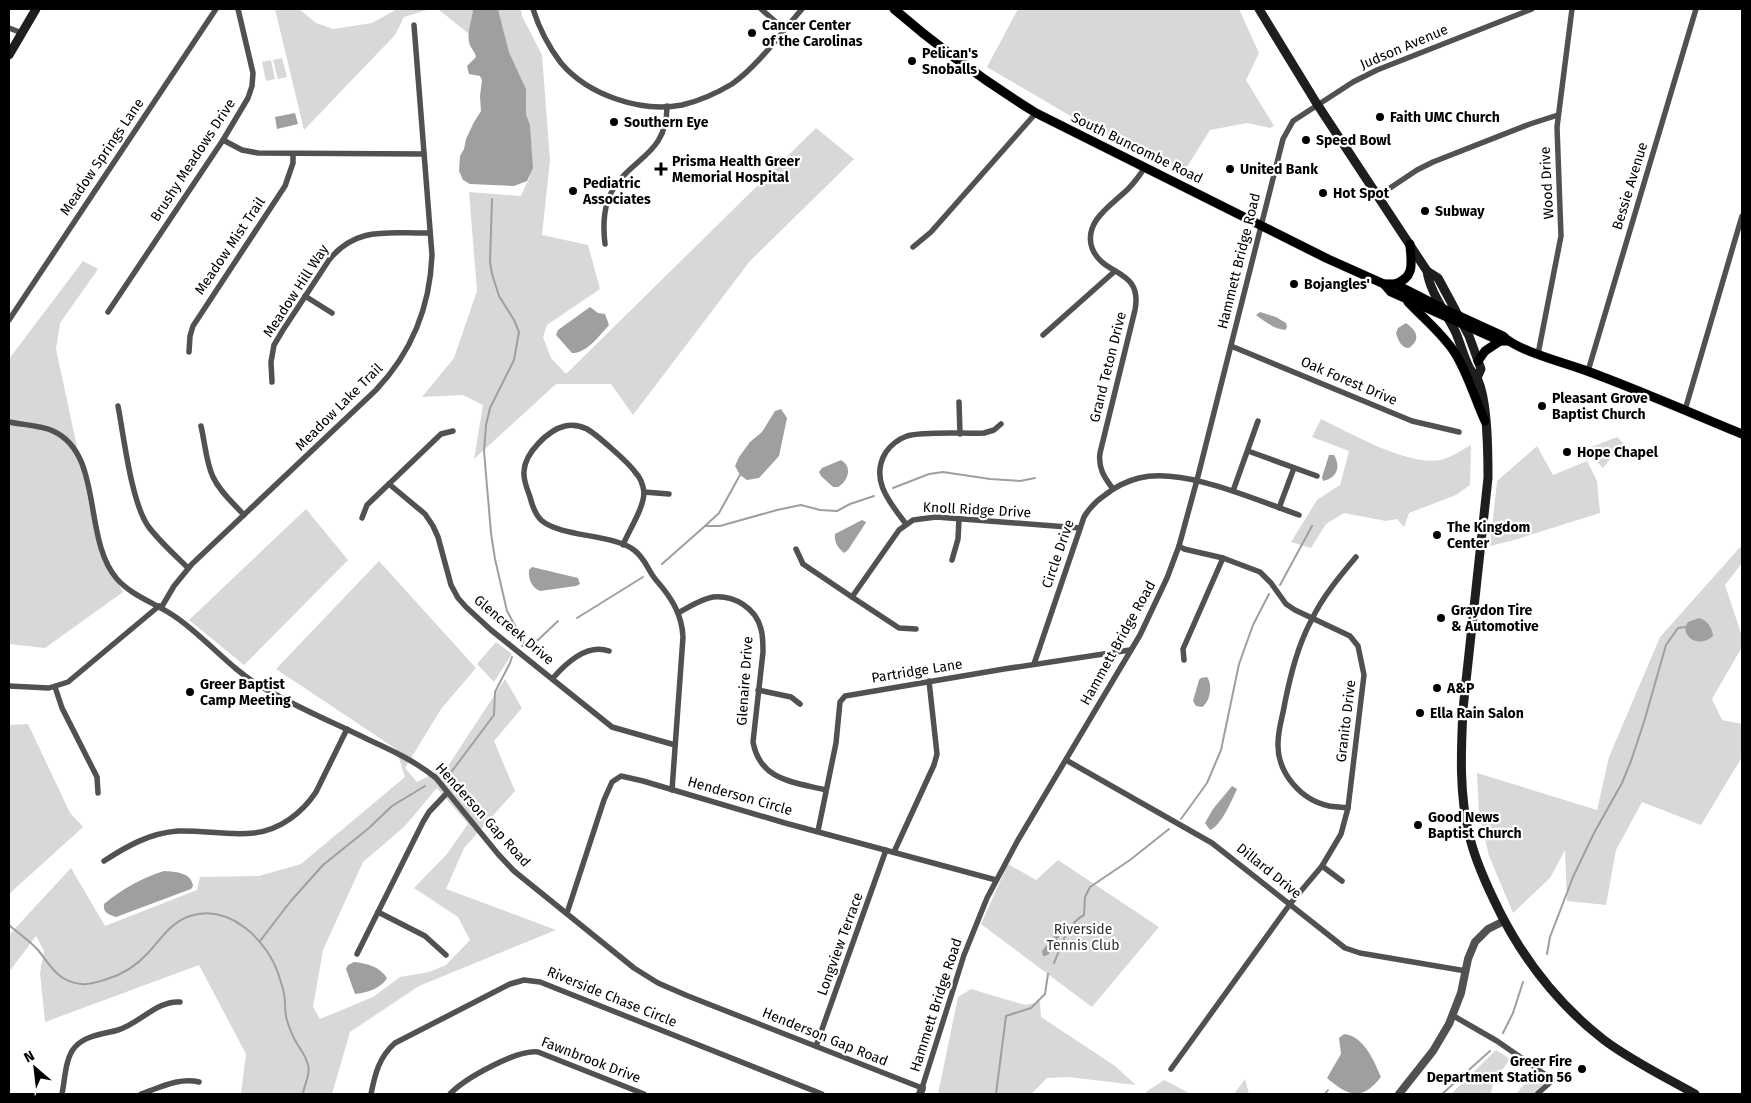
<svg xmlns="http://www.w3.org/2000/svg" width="1751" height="1103" viewBox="0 0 1751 1103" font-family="'Fira Sans',sans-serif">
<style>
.green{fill:#d8d8d8;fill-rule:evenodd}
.water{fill:#9f9f9f}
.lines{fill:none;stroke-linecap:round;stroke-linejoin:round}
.stream{stroke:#9f9f9f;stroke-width:2}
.primary-casing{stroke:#dbdbdb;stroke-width:10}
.minor{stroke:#515151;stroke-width:5.5}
.tertiary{stroke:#515151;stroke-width:8}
.secondary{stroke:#1e1e1e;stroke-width:9}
.primary{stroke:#000;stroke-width:9}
.poi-dot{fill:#000;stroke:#fff;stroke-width:2}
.labels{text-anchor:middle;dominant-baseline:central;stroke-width:4.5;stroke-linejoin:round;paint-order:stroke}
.poi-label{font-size:14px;font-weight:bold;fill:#000;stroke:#fff;text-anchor:start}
.street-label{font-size:14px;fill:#000;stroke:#fff}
.park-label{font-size:14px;fill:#2f2f2f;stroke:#fff}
</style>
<rect width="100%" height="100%" fill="#fff"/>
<g class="green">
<polygon points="275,9 299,9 316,23 333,29 372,23 397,9 430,9 404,17 395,35 304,130"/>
<polygon points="438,9 473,9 469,34"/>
<polygon points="498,9 521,9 522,16 542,55 550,160 542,235 588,245 600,289 547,325 543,337 551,358 566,374 816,128 854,159 750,261 633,415 611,384 556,384 474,459 483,405 463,395 422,397 454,358 477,291 469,192 521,196 530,176 532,156 530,125 526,114 526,89 509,52"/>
<polygon points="1018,9 1239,9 1259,53 1246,80 1274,126 1270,128 1247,123 1210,130 1185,170 1086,125 987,67"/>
<polygon points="282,58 287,77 278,79 273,60"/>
<polygon points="271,60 275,79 266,81 262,62"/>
<polygon points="83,261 98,269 60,323 56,349 98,545 123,592 45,648 9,644 9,359"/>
<path d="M1321 419C1350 433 1408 466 1440 460 1450 458 1462 450 1471 445L1470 485 1456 495 1409 513 1404 527 1397 519 1386 521 1344 513 1326 524 1311 548 1291 542 1317 500 1340 485 1349 451 1312 437Z"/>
<polygon points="1617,437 1623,443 1603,468 1592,457 1589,448"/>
<polygon points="1537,446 1553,475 1587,461 1597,481 1600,513 1514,540 1490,546 1497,481"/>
<polygon points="306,509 348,560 244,665 189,620"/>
<polygon points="1742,545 1742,563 1725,585 1742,636 1742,647 1712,699 1722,720 1742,724 1742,757 1701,825 1642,802 1616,850 1606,905 1567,901 1565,850 1550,878 1513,913 1489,856 1479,812 1477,773 1597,810 1609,757 1660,637"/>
<path d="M379 561 476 668 441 709 405 768 417 782 448 766 505 679 522 708 494 741 515 791 464 848 446 889 556 930 419 986 350 1032 332 1094H241L246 1054 199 965 45 1022 40 973 44 951 36 936 9 972V935L71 868 105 926 197 890 200 877 259 876 301 864 405 777 396 749 276 669ZM437 788 468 824 447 854 414 888 458 917 470 940 446 965 429 972 400 977 373 997 320 1019 313 1007 323 950 363 862 404 827Z"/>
<polygon points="496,642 512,654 494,682 477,664"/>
<polygon points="28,724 70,813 83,827 9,894 9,725"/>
<polygon points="1058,860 1159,927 1092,1007 981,924 1008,864 1036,880"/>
<polygon points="971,989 1025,1005 1040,1002 1041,1017 1115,1066 1136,1085 1068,1077 1047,1078 1031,1094 938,1094 958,997"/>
<polygon points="1496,1050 1510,1059 1493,1083 1491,1093 1492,1094 1451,1094"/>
<polygon points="1533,1074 1547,1081 1532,1094 1516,1094"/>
<polygon points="1245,1079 1249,1094 1234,1094"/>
<polygon points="1164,1080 1191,1094 1147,1094 1146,1092"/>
</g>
<g class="water">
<path d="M473 9H498L509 52 526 89V114L530 125 533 168 527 181 514 186 470 184 463 180 459 171 460 156 464 149 466 139 474 122 481 111 480 96 482 80 480 76 469 74 467 66 476 57C475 51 470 48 469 42 467 31 472 20 473 9Z"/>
<polygon points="295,113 298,124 277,129 275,117"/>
<path d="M590 307 598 313 605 314 609 325C600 335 586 354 572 353L556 335 558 330Z"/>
<path d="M1260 312 1276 317 1286 323 1287 327 1285 330C1274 329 1264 321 1256 315Z"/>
<path d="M1406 323C1417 331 1421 339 1409 348 1401 348 1398 340 1396 333L1398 328Z"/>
<polygon points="781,409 787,418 779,456 759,478 747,480 740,475 735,466 739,457 750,442 762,432 775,411"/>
<path d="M1329 455H1334C1341 467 1337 478 1323 481L1322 477Z"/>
<path d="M841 460C853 467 848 481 838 487H833L821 476 819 472 822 468Z"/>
<path d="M862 520 866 522 865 524 848 550 844 553C838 548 834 542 835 534Z"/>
<path d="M532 567 578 578 580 584 576 586 540 591C532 588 528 579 529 570Z"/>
<path d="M1699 618C1707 620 1712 627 1713 636 1702 646 1686 642 1685 627L1688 622Z"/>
<path d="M1207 677C1213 685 1210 702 1202 707L1196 706 1193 701 1199 680 1201 678Z"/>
<path d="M1232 786 1237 789C1232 800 1221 826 1210 830L1205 823 1213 809Z"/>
<path d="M164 871C176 872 191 872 193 886L191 889 116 917C108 914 103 913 104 904 122 889 142 878 164 871Z"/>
<polygon points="1064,924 1064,928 1049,954 1045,956 1043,956 1042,951"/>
<path d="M354 962C366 963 380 967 387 978 382 988 366 993 355 994L346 969 348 965Z"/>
<path d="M1344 1034C1364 1036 1374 1061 1381 1077 1362 1101 1349 1097 1327 1078L1341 1054 1339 1038Z"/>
</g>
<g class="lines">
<g class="stream">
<polyline points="492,199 490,262 492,274 499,296 514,320 519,332 514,360 490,408 486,425 484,451 491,533 495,559 507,611 523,640 524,645"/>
<polyline points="893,488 929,474 943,472 990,479 1020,481 1035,478"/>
<polyline points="705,526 720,526 777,510 801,505 820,510 837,511 850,504 874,496"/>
<polyline points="662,564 705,526 719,513 740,475"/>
<polyline points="1280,585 1312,526"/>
<polyline points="577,618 643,577"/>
<polyline points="522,646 538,640 558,621"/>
<polyline points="449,775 494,715 495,692 510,663 512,657"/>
<polyline points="1181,819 1207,783 1221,750 1239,664 1253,625 1269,594"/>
<path d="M9 925C18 933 30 941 38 950 51 966 57 981 81 984 90 985 98 982 107 979 124 974 136 966 148 953 161 939 171 922 190 916 230 903 268 941 279 976 281 982 283 988 284 994 286 1003 284 1012 287 1020 289 1027 292 1035 296 1042 300 1049 306 1056 308 1065 311 1075 304 1084 303 1094"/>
<polyline points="260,941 290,902 323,865 369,828 392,806 425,786"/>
<polyline points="1547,954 1550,937 1573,877 1594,833 1622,783 1631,761 1644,722 1666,645 1678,628 1685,627"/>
<path d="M1054 963C1061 946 1067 924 1084 915L1085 897 1090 887 1130 860 1169 829"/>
<polyline points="1503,1033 1513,1013 1523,982"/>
<polyline points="996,1094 1006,1016 1031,1008 1045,994 1048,974"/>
<polyline points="1325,1094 1328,1090"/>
<polyline points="1442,1094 1490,1051"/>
</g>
<defs>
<g id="primary">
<path d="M894 9C939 48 986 82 1036 113L1328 259 1384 284 1391 292 1500 341H1508"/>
<path d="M1384 284H1395L1444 309 1503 336C1517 351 1566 363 1587 371 1639 390 1691 413 1742 434"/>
<path d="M1395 284C1416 277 1411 262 1410 244"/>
<path d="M1408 302C1424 319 1442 333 1455 353 1468 374 1475 399 1485 421"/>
<polyline points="1478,361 1485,351 1500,341"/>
</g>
</defs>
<use href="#primary" class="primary-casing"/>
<g class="minor">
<path d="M533 9C539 28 548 46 561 63 588 95 641 113 682 105 699 101 717 93 732 84 757 67 782 32 802 9"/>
<polyline points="761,9 784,29"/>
<polyline points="9,28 22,33"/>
<polyline points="223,140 242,150 258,153 424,154"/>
<polyline points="1378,196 1417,170 1433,162 1530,124 1558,115"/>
<path d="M605 244C603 227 603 207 612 191 632 157 667 155 667 106"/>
<polyline points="913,247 931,232 1036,113"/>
<polyline points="305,296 332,313"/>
<polyline points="108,312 223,140 248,98 252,86 253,73 238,9"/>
<polyline points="9,320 216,9"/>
<polyline points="1043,335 1115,271"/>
<polyline points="1231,346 1412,421 1459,432"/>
<polyline points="189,352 190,336 193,326 285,186 293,163 293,154"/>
<polyline points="1538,354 1561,236 1557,127 1572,9"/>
<polyline points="1588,371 1696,9"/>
<path d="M272 382 271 362 274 345 283 330 329 260C357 225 390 234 430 233"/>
<polyline points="959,402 960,434"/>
<path d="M118 406C124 437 131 501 148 526 159 541 175 555 188 568"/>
<polyline points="1685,410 1742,216"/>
<path d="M9 422C23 425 40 425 53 431 104 454 82 539 117 579 133 597 158 604 177 618 207 639 230 669 262 687 296 707 332 722 367 739 391 750 415 761 436 778L498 854 514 871 634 968 658 983 688 996 922 1088 964 955 987 898 1018 840 1140 635 1167 578 1179 546 1197 480 1283 139 1293 121 1353 82 1377 70 1532 9"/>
<path d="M201 426C205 443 206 462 213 477 220 492 233 503 244 515"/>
<polyline points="1248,451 1317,476"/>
<polyline points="389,484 425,514 433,526 438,537 451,585 458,598 466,607 491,630 612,727 675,745"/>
<path d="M1113 489C1104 477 1098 468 1100 453L1135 310C1143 268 1103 277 1092 248 1083 221 1113 204 1128 189 1135 182 1140 175 1145 167"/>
<polyline points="1233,491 1258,421"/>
<polyline points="644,492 669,494"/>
<polyline points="1279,508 1294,468"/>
<polyline points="362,518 367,505 441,434 453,431"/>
<path d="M906 524C890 503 869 479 886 452 891 445 899 439 907 436 926 431 963 434 984 433L994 430 1001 424"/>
<path d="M623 545C629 530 644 508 644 492 643 485 640 477 635 472 629 463 596 434 587 429 581 426 573 424 565 426 548 430 525 453 524 471 523 480 527 488 530 497 532 505 535 514 541 520 560 537 613 534 634 550 646 559 648 571 656 580 671 597 682 614 683 637L672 790"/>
<polyline points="796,549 803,564 852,597 899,628 916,629"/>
<polyline points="952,560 958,539 959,519"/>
<polyline points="852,597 899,530 913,520 936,517 1080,528"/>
<path d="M161 608 174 586 192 564 376 390C412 352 430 307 432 255L414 25"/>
<path d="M678 613C689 607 701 599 713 597 734 595 756 608 761 629 763 636 763 644 763 652L753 742C760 781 794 782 826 790"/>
<polyline points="1184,660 1183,649 1223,558"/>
<path d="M1034 664 1084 517C1090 507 1096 501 1105 495 1115 487 1127 481 1139 478 1184 467 1256 500 1299 515"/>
<path d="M553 678C566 663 587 643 609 651"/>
<polyline points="9,686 49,688 68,682 159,606"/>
<polyline points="55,687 62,708 97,777 98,793"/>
<polyline points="758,690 791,697 800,704"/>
<polyline points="1066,760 1212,843 1345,948 1360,953 1466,971"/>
<path d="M1348 808C1342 807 1335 807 1329 806 1301 800 1277 773 1278 743 1278 730 1283 715 1285 702 1291 673 1298 645 1312 619 1323 596 1340 576 1356 557"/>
<polyline points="818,831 836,743 840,702 845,696 1004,669 1130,650"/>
<polyline points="894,852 934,765 937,754 929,681"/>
<path d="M104 861C127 846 150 833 178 831 203 830 229 836 254 833 280 830 302 813 316 792L347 729"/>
<polyline points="1322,866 1342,881"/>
<polyline points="378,912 425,936 446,955"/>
<polyline points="567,913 604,800 612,782 621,776 643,781 785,823 996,880"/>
<polyline points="357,954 423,822 429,812 447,793"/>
<polyline points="1452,1015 1497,1041 1553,1080 1537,1094"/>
<polyline points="816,1046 886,850"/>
<polyline points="1171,1069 1290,904 1322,866 1341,834 1348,808 1364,675 1358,646 1350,636 1295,610 1286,604 1271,583 1260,572 1223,558 1184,549 1179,546"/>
<path d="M62 1094C65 1080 65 1058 75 1047 86 1035 104 1034 118 1030 139 1024 157 1000 180 1002"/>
<path d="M141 1094C159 1088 179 1077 199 1082"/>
<path d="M371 1094C375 1074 379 1057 395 1043L510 984 524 980 540 982 822 1094"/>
<path d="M450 1094C464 1079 517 1049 538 1052L644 1094"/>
</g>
<g class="tertiary">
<polyline points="920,1094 922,1088"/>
<polyline points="1399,1094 1433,1051 1449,1024 1461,993 1468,959 1475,942 1488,929 1504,921"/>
</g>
<g class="secondary">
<path d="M1259 9 1317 104 1427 271C1430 293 1446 312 1456 333 1461 345 1464 358 1470 369 1472 372 1475 375 1477 378 1488 400 1488 453 1488 478L1463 709C1461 750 1459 794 1469 834 1474 857 1483 877 1493 898 1519 954 1555 1002 1604 1040 1632 1061 1665 1077 1695 1094"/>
<polyline points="9,55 36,9"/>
<polyline points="1427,271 1438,278 1451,302 1469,336 1481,369 1477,378"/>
</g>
<use href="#primary" class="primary"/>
</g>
<g class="poi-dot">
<circle cx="752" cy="33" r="5"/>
<circle cx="912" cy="61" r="5"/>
<circle cx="1380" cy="117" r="5"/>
<circle cx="614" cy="122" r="5"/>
<circle cx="1306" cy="140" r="5"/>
<path d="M658.5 161.5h5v5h5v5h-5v5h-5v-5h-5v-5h5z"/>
<circle cx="1230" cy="169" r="5"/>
<circle cx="573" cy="191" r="5"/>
<circle cx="1323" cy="193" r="5"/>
<circle cx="1425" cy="211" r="5"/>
<circle cx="1294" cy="284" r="5"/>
<circle cx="1542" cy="406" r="5"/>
<circle cx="1567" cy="452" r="5"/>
<circle cx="1437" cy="535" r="5"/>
<circle cx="1441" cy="618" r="5"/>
<circle cx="1437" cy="688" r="5"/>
<circle cx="190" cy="692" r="5"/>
<circle cx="1420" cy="713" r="5"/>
<circle cx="1418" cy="825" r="5"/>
<circle cx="1582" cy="1069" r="5"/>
</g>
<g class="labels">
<g class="poi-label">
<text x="762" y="25">Cancer Center<tspan x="762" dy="16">of the Carolinas</tspan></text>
<text x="922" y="53">Pelican's<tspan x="922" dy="16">Snoballs</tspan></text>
<text x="1390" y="117">Faith UMC Church</text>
<text x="624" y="122">Southern Eye</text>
<text x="1316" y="140">Speed Bowl</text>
<text x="672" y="161">Prisma Health Greer<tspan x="672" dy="16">Memorial Hospital</tspan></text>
<text x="1240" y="169">United Bank</text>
<text x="583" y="183">Pediatric<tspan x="583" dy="16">Associates</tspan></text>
<text x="1333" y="193">Hot Spot</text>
<text x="1435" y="211">Subway</text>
<text x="1304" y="284">Bojangles'</text>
<text x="1552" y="398">Pleasant Grove<tspan x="1552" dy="16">Baptist Church</tspan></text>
<text x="1577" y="452">Hope Chapel</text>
<text x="1447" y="527">The Kingdom<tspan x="1447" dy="16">Center</tspan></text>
<text x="1451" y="610">Graydon Tire<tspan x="1451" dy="16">&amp; Automotive</tspan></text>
<text x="200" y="684">Greer Baptist<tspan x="200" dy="16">Camp Meeting</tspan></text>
<text x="1447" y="688">A&amp;P</text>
<text x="1430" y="713">Ella Rain Salon</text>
<text x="1428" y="817">Good News<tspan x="1428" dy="16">Baptist Church</tspan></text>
<text x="1572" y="1061" text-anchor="end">Greer Fire<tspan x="1572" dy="16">Department Station 56</tspan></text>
</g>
<g class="street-label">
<text transform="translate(1404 47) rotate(-23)">Judson Avenue</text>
<text transform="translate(1137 148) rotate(26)">South Buncombe Road</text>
<text transform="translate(102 157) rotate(-56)">Meadow Springs Lane</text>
<text transform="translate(193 160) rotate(-57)">Brushy Meadows Drive</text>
<text transform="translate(1547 183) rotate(-93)">Wood Drive</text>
<text transform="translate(1630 186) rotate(-73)">Bessie Avenue</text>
<text transform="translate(230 246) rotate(-56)">Meadow Mist Trail</text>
<text transform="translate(1239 261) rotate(-76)">Hammett Bridge Road</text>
<text transform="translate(296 291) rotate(-57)">Meadow Hill Way</text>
<text transform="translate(1108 367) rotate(-76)">Grand Teton Drive</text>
<text transform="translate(1349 381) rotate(23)">Oak Forest Drive</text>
<text transform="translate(339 407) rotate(-45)">Meadow Lake Trail</text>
<text transform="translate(977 510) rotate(3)">Knoll Ridge Drive</text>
<text transform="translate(1058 554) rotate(-71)">Circle Drive</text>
<text transform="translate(514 630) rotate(40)">Glencreek Drive</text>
<text transform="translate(1118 643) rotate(-61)">Hammett Bridge Road</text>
<text transform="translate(917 671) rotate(-9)">Partridge Lane</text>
<text transform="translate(745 681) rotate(-86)">Glenaire Drive</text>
<text transform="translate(1346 721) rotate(-83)">Granito Drive</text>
<text transform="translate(740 796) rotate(16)">Henderson Circle</text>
<text transform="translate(483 815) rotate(48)">Henderson Gap Road</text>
<text transform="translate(1269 871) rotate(39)">Dillard Drive</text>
<text transform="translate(840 944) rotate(-70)">Longview Terrace</text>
<text transform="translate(612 997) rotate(22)">Riverside Chase Circle</text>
<text transform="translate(936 1005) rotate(-72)">Hammett Bridge Road</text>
<text transform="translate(825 1037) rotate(22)">Henderson Gap Road</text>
<text transform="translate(591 1060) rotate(21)">Fawnbrook Drive</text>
</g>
<g class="park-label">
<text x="1083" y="929">Riverside<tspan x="1083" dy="16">Tennis Club</tspan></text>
</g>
</g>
<rect width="1751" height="1103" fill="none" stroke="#000000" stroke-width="20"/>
<g transform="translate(35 1068) rotate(332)" stroke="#ffffff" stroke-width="4" paint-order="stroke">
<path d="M0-4L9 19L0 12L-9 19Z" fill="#000000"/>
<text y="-8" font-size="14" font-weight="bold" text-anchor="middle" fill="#000000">N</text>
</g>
</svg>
